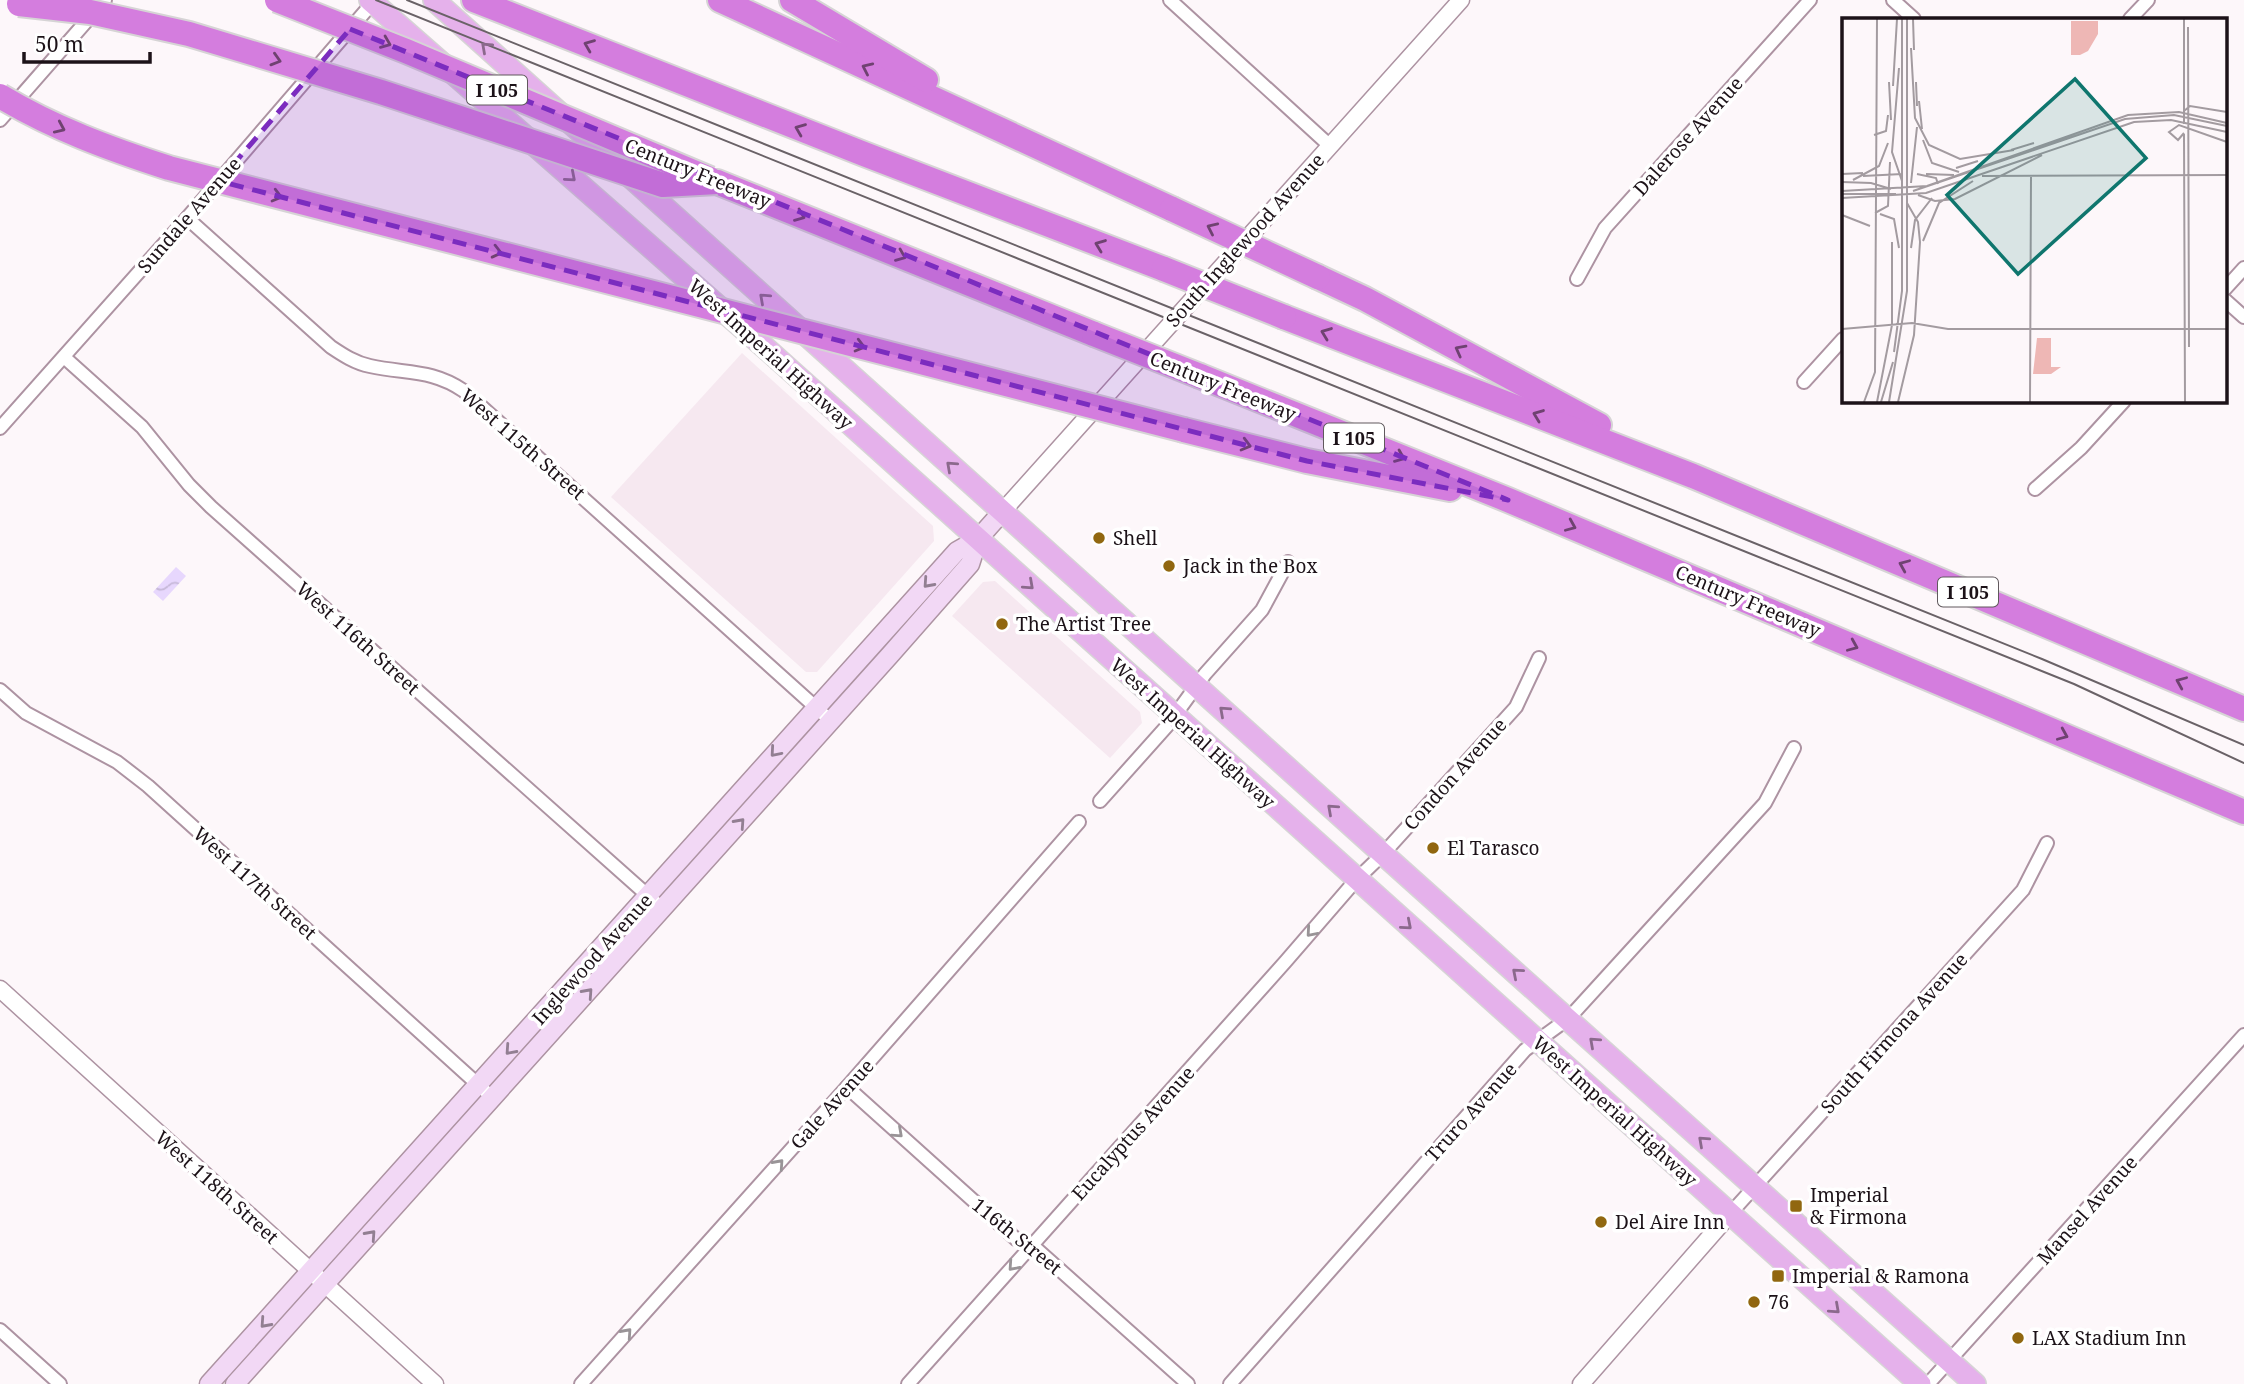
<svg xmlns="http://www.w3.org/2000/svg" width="2244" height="1384" viewBox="0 0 2244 1384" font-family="'Noto Serif',serif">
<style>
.built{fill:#f6e8f0}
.water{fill:url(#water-waves)}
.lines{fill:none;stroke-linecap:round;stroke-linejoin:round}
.minor-casing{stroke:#ad93a2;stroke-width:16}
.tertiary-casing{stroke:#ad93a2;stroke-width:19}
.secondary-casing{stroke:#ad93a2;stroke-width:21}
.primary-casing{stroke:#d6d4d5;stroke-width:24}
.motorway-casing{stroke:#d6d4d5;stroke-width:28}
.minor{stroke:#fff;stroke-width:12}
.tertiary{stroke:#fff;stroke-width:16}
.secondary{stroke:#f2d8f5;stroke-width:18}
.primary{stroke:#e5b1eb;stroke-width:21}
.motorway{stroke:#d47dde;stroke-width:24}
.tram{stroke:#6a6267;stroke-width:2}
.motorway-bridge-casing{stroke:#d6d4d5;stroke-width:28;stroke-linecap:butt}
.motorway-bridge{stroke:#d47dde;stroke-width:24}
.oneway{stroke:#6f4271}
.oneway2{stroke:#8b698c}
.oneway3{stroke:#927f92}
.oneway4{stroke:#999497}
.marked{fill:#7b2cbf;fill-opacity:0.2;stroke:#7b2cbf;stroke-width:5;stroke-dasharray:14 9;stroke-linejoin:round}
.poi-dot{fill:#916710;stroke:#fff;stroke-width:2.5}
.labels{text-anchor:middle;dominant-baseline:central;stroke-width:7;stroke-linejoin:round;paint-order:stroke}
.shield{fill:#fff;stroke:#60595d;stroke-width:2}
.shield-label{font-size:18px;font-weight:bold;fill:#1c1218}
.street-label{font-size:19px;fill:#1c1218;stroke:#fff}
.poi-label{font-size:19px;fill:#1c1218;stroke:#fff;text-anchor:start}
.inset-road{fill:none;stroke:#a39ba0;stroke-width:2}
.view{fill:#0f766e;fill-opacity:0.15;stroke:#0f766e;stroke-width:3.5}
.inset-edge{fill:none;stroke:#1c1218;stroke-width:3.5}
</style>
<defs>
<pattern id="water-waves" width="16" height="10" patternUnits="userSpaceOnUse" patternTransform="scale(1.75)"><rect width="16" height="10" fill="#e7d7fd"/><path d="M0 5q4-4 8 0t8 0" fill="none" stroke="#c6b8d8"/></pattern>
</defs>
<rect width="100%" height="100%" fill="#fdf7fa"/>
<g class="built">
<polygon points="742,353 933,526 934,541 817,672 806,672 611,497"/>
<polygon points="995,581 1140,712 1142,723 1110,758 952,616 983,582"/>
</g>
<polygon class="water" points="176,567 186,576 163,601 153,592"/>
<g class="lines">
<defs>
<g id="minor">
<polyline points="1170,0 1329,145"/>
<polyline points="1893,0 1914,19"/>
<polyline points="2130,19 2148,0"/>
<polyline points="0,120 105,0"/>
<path d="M187 218 331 347C343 355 355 363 370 366 406 374 432 369 464 391L831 721"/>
<polyline points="1577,279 1605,228 1810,0"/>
<polyline points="2225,289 2244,268"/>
<polyline points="2225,300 2244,317"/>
<polyline points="64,357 142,427 189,485 211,507 663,909"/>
<polyline points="1804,382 1843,339"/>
<polyline points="0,428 187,218 375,0"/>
<polyline points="2035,489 2081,448 2124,401"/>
<polyline points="0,690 26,713 117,762 148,786 494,1099"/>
<polyline points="1100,801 1167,726 1205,674 1262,610 1288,562"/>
<polyline points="847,1087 1016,1239 1032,1245 1188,1384"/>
<polyline points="1729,1215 2023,890 2047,843"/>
<polyline points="0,1330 60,1384"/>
<polyline points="581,1384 847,1087 1079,822"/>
<polyline points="908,1384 1286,961 1356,880 1383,854 1516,707 1539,658"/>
<polyline points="1230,1384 1525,1050 1569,1018 1765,803 1794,748"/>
<polyline points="1928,1384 2244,1035"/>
</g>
<g id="tertiary">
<polyline points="1002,512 1461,0"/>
<polyline points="0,989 435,1384"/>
<polyline points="1581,1384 1729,1215"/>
</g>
<g id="secondary">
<polyline points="209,1384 957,551 978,539 1002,512"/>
<polyline points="235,1384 890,655 970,564 978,539"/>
</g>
<g id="primary">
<polyline points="370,0 770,352 1920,1384"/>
<polyline points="434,0 1383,854 1975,1384"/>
</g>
<g id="motorway">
<polyline points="474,0 864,154 1164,269"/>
<polyline points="720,0 1172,209"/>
<polyline points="792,0 926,80"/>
<polyline points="717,182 1094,334"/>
<polyline points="1318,277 1365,299 1599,425"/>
<polyline points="1284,317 1693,476 2244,709"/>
<polyline points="1200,376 1508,500 2244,812"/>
<polyline points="1184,430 1307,461 1450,489"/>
</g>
</defs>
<use href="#minor" class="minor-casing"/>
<use href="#tertiary" class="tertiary-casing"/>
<use href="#secondary" class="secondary-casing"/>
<use href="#primary" class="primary-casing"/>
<use href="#motorway" class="motorway-casing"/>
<use href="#minor" class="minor"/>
<use href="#tertiary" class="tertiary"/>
<use href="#secondary" class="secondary"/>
<use href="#primary" class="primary"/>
<use href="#motorway" class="motorway"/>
<g class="tram">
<polyline points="376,0 2074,684 2244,763"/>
<polyline points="407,0 2042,659 2244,745"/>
</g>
<defs>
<g id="motorway-bridge">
<polyline points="277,0 406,51 710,179"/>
<polyline points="19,4 90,12 189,34 381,92 663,185 717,182"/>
<path d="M0 96C53 128 110 149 169 168L1184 430"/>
<polyline points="1172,209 1318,277"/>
<polyline points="1164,269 1284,317"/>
<polyline points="1094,334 1200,376"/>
</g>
</defs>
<use href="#motorway-bridge" class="motorway-bridge-casing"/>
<use href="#motorway-bridge" class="motorway-bridge"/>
</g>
<defs><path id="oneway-chevron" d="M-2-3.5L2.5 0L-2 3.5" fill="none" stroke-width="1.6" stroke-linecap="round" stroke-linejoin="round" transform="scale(1.75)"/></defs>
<g class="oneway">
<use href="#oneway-chevron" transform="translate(386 43) rotate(22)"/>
<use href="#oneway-chevron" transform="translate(589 45) rotate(-158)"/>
<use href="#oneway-chevron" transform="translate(276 60) rotate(17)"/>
<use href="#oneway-chevron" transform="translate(867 68) rotate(-155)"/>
<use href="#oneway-chevron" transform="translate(60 128) rotate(24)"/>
<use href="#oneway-chevron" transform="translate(800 129) rotate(-158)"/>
<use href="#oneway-chevron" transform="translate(277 196) rotate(15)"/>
<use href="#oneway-chevron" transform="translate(800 216) rotate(22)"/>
<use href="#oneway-chevron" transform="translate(1212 228) rotate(-155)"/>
<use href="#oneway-chevron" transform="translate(1100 245) rotate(-159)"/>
<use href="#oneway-chevron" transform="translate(497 252) rotate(14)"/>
<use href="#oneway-chevron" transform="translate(901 256) rotate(22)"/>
<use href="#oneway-chevron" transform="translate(1326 333) rotate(-159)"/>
<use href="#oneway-chevron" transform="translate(860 346) rotate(15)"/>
<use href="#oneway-chevron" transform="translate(1460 350) rotate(-152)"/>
<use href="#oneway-chevron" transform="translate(1538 415) rotate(-159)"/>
<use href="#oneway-chevron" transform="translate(1246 445) rotate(15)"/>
<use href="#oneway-chevron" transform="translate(1400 457) rotate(22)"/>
<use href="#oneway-chevron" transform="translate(1571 526) rotate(23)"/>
<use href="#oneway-chevron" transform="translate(1904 565) rotate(-157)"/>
<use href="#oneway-chevron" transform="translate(1853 646) rotate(23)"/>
<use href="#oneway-chevron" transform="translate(2181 682) rotate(-157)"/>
<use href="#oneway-chevron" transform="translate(2063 735) rotate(23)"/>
</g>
<g class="oneway2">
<use href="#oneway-chevron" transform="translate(486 47) rotate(-138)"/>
<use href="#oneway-chevron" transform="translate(571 177) rotate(41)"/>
<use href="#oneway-chevron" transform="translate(764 298) rotate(-138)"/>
<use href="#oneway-chevron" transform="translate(951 466) rotate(-138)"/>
<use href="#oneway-chevron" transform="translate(1029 585) rotate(42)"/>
<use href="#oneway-chevron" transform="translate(1224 711) rotate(-138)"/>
<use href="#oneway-chevron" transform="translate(1332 809) rotate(-138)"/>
<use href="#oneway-chevron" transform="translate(1407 925) rotate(41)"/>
<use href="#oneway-chevron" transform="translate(1517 973) rotate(-139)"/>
<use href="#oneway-chevron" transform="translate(1594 1042) rotate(-138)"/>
<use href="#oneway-chevron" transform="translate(1703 1141) rotate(-138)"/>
<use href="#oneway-chevron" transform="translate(1835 1309) rotate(42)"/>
</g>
<g class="oneway3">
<use href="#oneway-chevron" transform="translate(928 583) rotate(132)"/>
<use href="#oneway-chevron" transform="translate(775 752) rotate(131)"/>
<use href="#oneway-chevron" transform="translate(740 823) rotate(-48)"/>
<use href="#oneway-chevron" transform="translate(588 993) rotate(-48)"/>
<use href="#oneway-chevron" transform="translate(510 1050) rotate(132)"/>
<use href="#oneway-chevron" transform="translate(371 1235) rotate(-48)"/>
<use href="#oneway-chevron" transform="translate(265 1323) rotate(132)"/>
</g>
<g class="oneway4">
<use href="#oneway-chevron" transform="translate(1311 932) rotate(131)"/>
<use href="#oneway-chevron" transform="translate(898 1133) rotate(42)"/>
<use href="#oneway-chevron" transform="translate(779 1164) rotate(-48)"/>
<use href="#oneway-chevron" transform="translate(1013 1266) rotate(132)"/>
<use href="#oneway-chevron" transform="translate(627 1333) rotate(-48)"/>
</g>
<path class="marked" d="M350 29 1508 500 1307 461 219 181Z"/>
<g class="poi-dot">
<circle cx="1099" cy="538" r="7"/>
<circle cx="1169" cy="566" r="7"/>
<circle cx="1002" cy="624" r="7"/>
<circle cx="1433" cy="848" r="7"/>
<rect x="1789" y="1199" width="14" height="14" rx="3.5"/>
<circle cx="1601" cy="1222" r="7"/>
<rect x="1771" y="1269" width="14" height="14" rx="3.5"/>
<circle cx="1754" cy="1302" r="7"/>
<circle cx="2018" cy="1338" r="7"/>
</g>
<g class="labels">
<g class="shield">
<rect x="467" y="75.5" width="60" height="29" rx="5"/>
<rect x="1324" y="423.5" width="60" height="29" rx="5"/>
<rect x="1938" y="577.5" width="60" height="29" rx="5"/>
</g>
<g class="shield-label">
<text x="497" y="90">I 105</text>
<text x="1354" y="438">I 105</text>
<text x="1968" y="592">I 105</text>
</g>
<g class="street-label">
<text transform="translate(1688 136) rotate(-48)">Dalerose Avenue</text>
<text transform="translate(698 173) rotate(22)">Century Freeway</text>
<text transform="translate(189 215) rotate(-49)">Sundale Avenue</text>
<text transform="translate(1245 240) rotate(-48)">South Inglewood Avenue</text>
<text transform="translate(771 354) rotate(42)">West Imperial Highway</text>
<text transform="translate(1223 386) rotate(22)">Century Freeway</text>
<text transform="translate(523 444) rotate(41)">West 115th Street</text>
<text transform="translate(1748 601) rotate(23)">Century Freeway</text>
<text transform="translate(358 638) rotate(42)">West 116th Street</text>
<text transform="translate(1193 733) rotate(42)">West Imperial Highway</text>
<text transform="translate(1455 774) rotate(-48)">Condon Avenue</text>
<text transform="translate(255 883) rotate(42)">West 117th Street</text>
<text transform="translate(592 959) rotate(-48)">Inglewood Avenue</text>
<text transform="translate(1894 1033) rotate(-48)">South Firmona Avenue</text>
<text transform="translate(832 1104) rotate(-48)">Gale Avenue</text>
<text transform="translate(1615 1111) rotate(42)">West Imperial Highway</text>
<text transform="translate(1471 1112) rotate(-48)">Truro Avenue</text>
<text transform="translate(1133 1133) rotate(-48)">Eucalyptus Avenue</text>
<text transform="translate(217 1187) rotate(42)">West 118th Street</text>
<text transform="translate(2087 1210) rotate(-48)">Mansel Avenue</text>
<text transform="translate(1017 1236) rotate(39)">116th Street</text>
</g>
<g class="poi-label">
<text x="1113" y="538">Shell</text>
<text x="1183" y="566">Jack in the Box</text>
<text x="1016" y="624">The Artist Tree</text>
<text x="1447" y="848">El Tarasco</text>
<text x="1810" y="1195">Imperial<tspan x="1810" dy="22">&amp; Firmona</tspan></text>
<text x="1615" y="1222">Del Aire Inn</text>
<text x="1792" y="1276">Imperial &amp; Ramona</text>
<text x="1768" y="1302">76</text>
<text x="2032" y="1338">LAX Stadium Inn</text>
</g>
</g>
<g transform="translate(1842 18)">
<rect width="385" height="385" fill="#fdf7fa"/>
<path d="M229 3H256V16L246 33 238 37H229ZM195 320H209V349H219L209 356H191Z" fill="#eeb7b5"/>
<path class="inset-road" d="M71 1 72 32M346 9 347 329M69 30 73 100 87 127 118 141 172 132M57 50 50 134 60 163M47 64 49 102M74 64 75 88M51 68 55 1M77 83 80 111M342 93 348 88 385 94M342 106V1M342 115 336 122 327 114 337 107 385 124M342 116 343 384M32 117 44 113 46 97M81 122 90 145 117 154M169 132 192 125M114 150 136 143M0 156 21 155M75 156 94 160 96 166M84 156 112 157M21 158 60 156M140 158 385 157M11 162 37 148 46 125M0 164 29 165 49 171M69 165 75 109M0 173 85 168 286 97 337 94 385 105M71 173 283 101 332 97 385 108M0 176H54M76 177 93 183 113 181 200 137M0 180 84 175 292 104 329 102 385 114M33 195 46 188 48 144M38 196 52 201 57 230M0 197 28 208M81 223 97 185 131 163M69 230 73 202 90 180M0 311 70 305 106 311H385M52 334 60 273V1M22 384 33 354 35 1M35 384 50 307V224M39 384 51 344M47 384 65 273V1M56 384 72 317 78 224 76 204 65 185M188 384 189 157"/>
<path class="view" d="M233 61 304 140 176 256 105 177Z"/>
<rect width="385" height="385" class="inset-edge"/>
</g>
<path d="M24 52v10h126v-10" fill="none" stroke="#1c1218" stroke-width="3.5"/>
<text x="35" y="52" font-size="21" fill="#1c1218" stroke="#ffffff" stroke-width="5" paint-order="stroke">50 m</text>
</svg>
